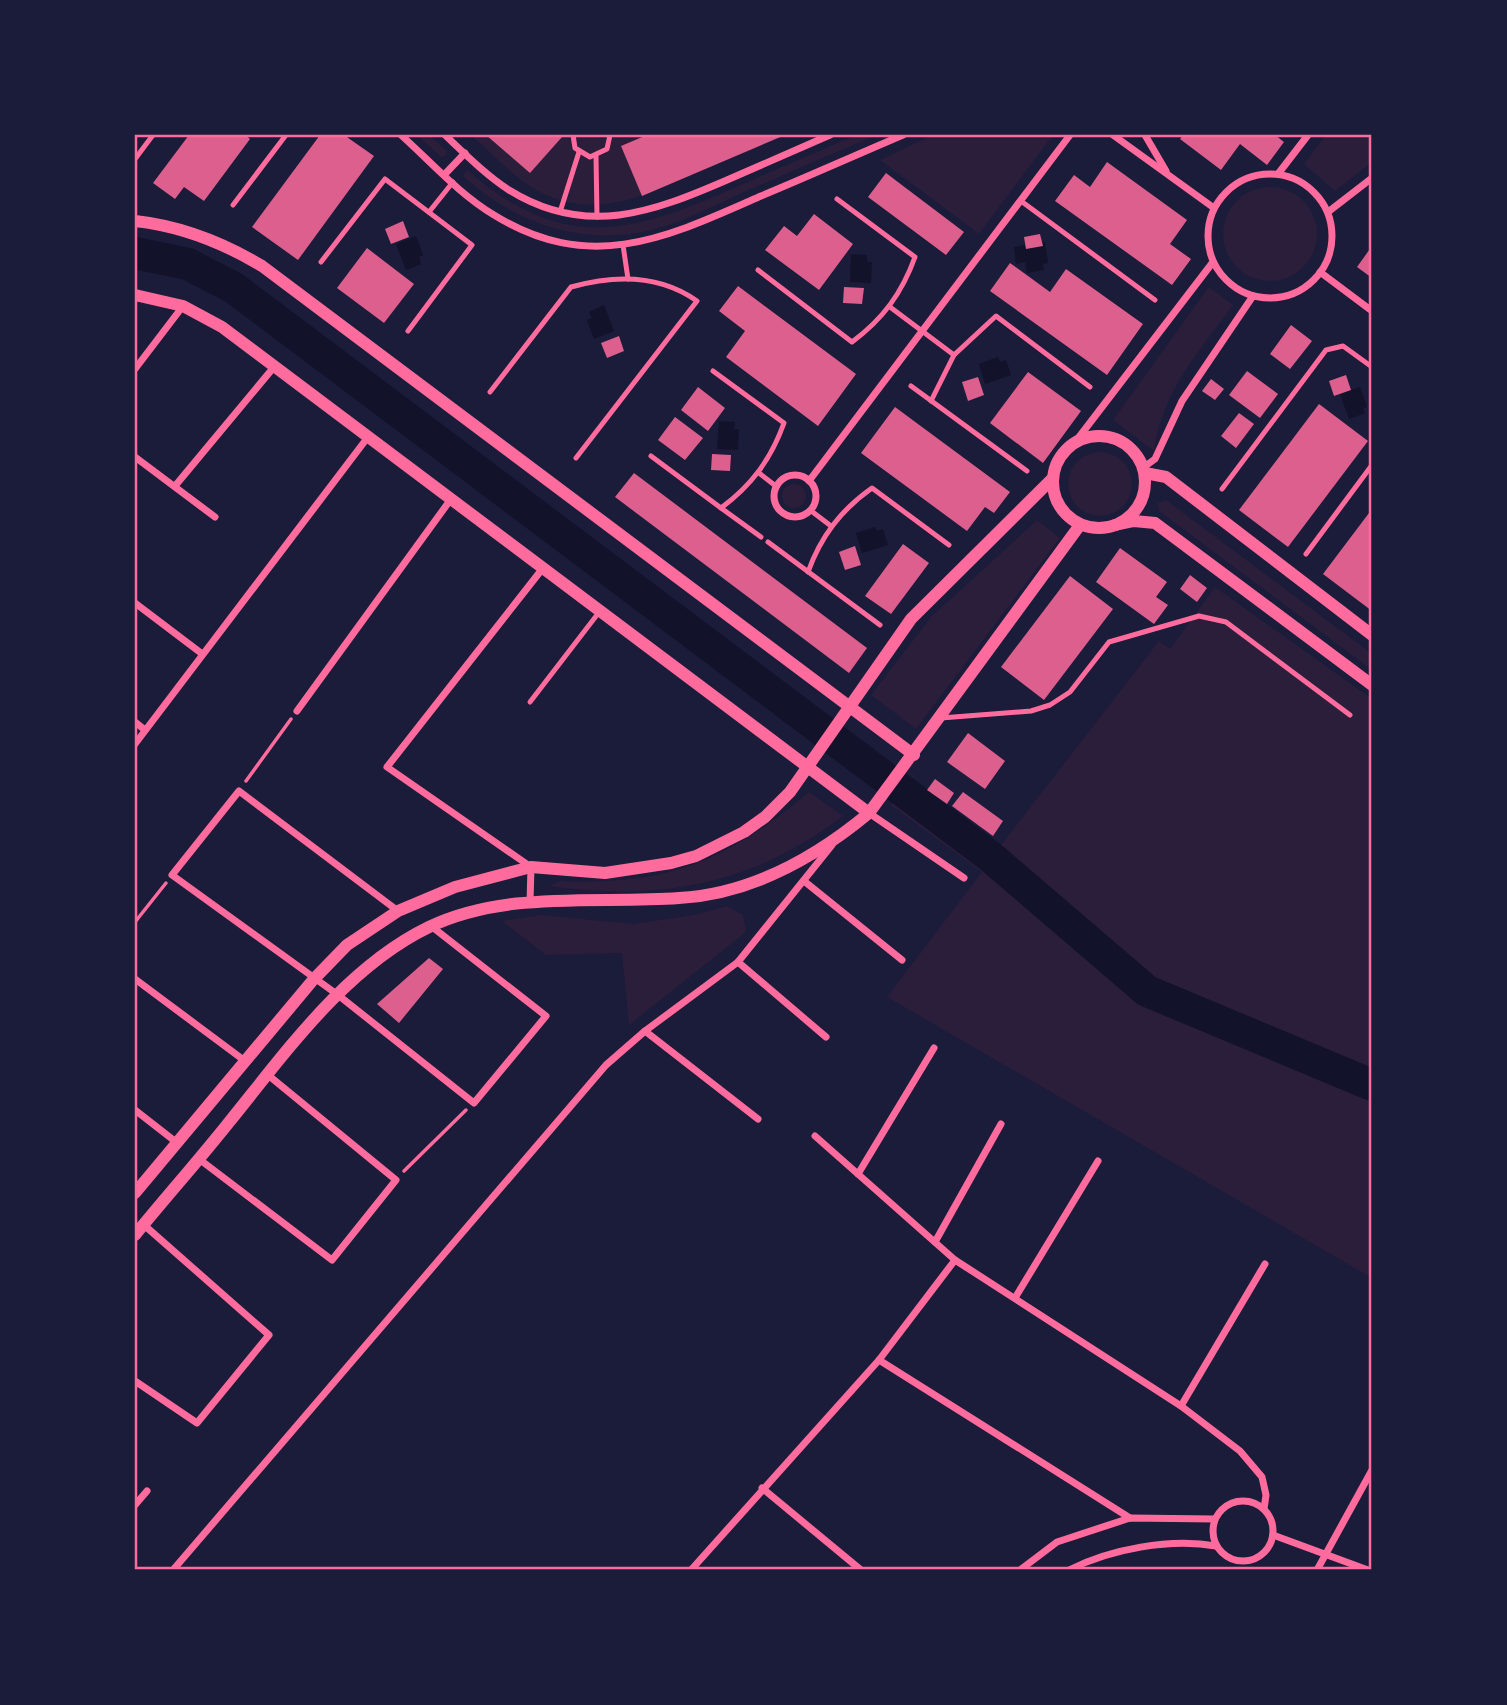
<svg xmlns="http://www.w3.org/2000/svg" width="1507" height="1705" viewBox="0 0 1507 1705" font-family="Montserrat,sans-serif">
<style>
.green{fill:#2a1e3b}
.water{fill:#12122b}
.lines{fill:none;stroke-linecap:round;stroke-linejoin:round}
.river{stroke:#12122b;stroke-width:32}
.building{fill:#dd5f8e}
.path{stroke:#ff6b9d;stroke-width:3.5}
.service{stroke:#ff6b9d;stroke-width:5}
.minor{stroke:#ff6b9d;stroke-width:7}
.tertiary{stroke:#ff6b9d;stroke-width:12}
.neatline{fill:none;stroke:#ff6b9d;stroke-width:2.5}
</style>
<rect width="100%" height="100%" fill="#1b1b3a"/>
<g class="green">
<polygon points="417,135 429,135 447,151 445,156 441,157"/>
<path d="M471 135H786C756 148 726 160 696 173 646 195 596 220 542 193 515 180 493 154 471 135Z"/>
<path d="M856 135H877C832 154 788 173 744 192 715 205 686 221 655 229 584 248 516 224 463 176L467 170C563 252 627 235 734 188 775 170 815 153 856 135Z"/>
<polygon points="933,135 1053,135 979,234 880,160"/>
<polygon points="1326,135 1372,135 1372,162 1335,191 1304,164"/>
<circle cx="1270" cy="234" r="47"/>
<path d="M1209 287 1233 305C1198 354 1163 389 1154 451L1113 420Z"/>
<circle cx="1100" cy="484" r="32"/>
<circle cx="794" cy="496" r="12"/>
<polygon points="1166,500 1372,654 1372,670 1159,511 1158,503"/>
<polygon points="1037,520 1060,538 916,729 871,695 931,617"/>
<polygon points="1215,587 1372,699 1372,1278 887,997 982,872 891,805 938,742 911,780 1001,845 1159,641 1170,649"/>
<path d="M809 792 843 816C754 884 660 902 549 886L560 881C668 886 727 861 809 792Z"/>
<polygon points="727,906 743,915 746,932 629,1025 622,953 546,955 502,921 541,915 633,924 694,915"/>
</g>
<g class="water">
<polygon points="416,236 423,255 419,257 421,264 406,270 396,244"/>
<polygon points="1045,242 1048,263 1043,264 1044,270 1027,273 1025,262 1016,264 1014,247 1025,245 1026,249"/>
<polygon points="851,254 867,255 867,262 872,262 871,283 850,282"/>
<polygon points="604,305 614,331 594,339 587,320 592,318 589,312"/>
<polygon points="998,357 1000,362 1006,360 1011,375 985,384 979,364"/>
<polygon points="1360,387 1367,407 1363,408 1365,413 1349,419 1340,394"/>
<polygon points="719,421 735,422 734,429 739,429 738,450 717,449"/>
<polygon points="875,527 877,531 883,529 888,545 862,553 856,533"/>
</g>
<g class="lines">
<polyline class="river" points="135,253 188,264 234,288 992,858 1147,991 1372,1085"/>
</g>
<g class="building">
<polygon points="189,135 245,135 250,139 204,201 184,187 175,199 153,183"/>
<polygon points="320,135 344,135 374,156 298,260 252,227"/>
<polygon points="486,135 560,135 562,137 530,173"/>
<polygon points="647,135 785,135 642,196 621,146"/>
<polygon points="1183,135 1275,135 1284,142 1267,165 1240,144 1221,170 1180,139"/>
<polygon points="1107,162 1187,220 1170,244 1191,259 1172,285 1055,201 1074,175 1090,187"/>
<polygon points="886,173 964,232 946,255 868,197"/>
<polygon points="814,214 853,244 819,290 765,250 784,226 797,236"/>
<polygon points="403,221 409,237 391,244 385,229"/>
<polygon points="1040,234 1043,246 1026,249 1024,237"/>
<polygon points="1372,246 1372,278 1357,267"/>
<polygon points="367,248 414,284 384,323 337,288"/>
<polygon points="1010,263 1050,292 1066,269 1143,324 1107,375 990,291"/>
<polygon points="738,286 856,374 818,426 726,357 745,331 719,311"/>
<polygon points="844,287 864,288 862,304 843,303"/>
<polygon points="1291,325 1312,341 1290,369 1270,354"/>
<polygon points="619,336 624,351 607,358 601,343"/>
<polygon points="1247,371 1278,394 1260,418 1229,395"/>
<polygon points="1028,372 1081,411 1043,463 990,423"/>
<polygon points="1346,375 1351,390 1334,396 1329,381"/>
<polygon points="978,377 984,395 968,401 962,382"/>
<polygon points="1211,379 1224,389 1215,400 1202,391"/>
<polygon points="698,387 725,408 708,431 681,410"/>
<polygon points="1319,404 1368,441 1288,547 1239,510"/>
<polygon points="895,407 1010,492 994,513 985,507 967,531 861,453"/>
<polygon points="1239,413 1254,424 1236,448 1221,436"/>
<polygon points="675,417 703,438 685,460 658,440"/>
<polygon points="712,454 731,455 730,471 711,470"/>
<polygon points="634,473 867,648 849,673 615,497"/>
<polygon points="1372,509 1372,611 1323,574"/>
<polygon points="903,544 929,563 891,614 865,596"/>
<polygon points="855,546 861,565 845,570 839,552"/>
<polygon points="1120,548 1167,582 1156,597 1168,605 1154,624 1096,582"/>
<polygon points="1190,575 1207,588 1197,602 1180,589"/>
<polygon points="1070,576 1113,609 1044,700 1001,667"/>
<polygon points="968,733 1005,761 985,789 947,762"/>
<polygon points="935,779 954,793 947,804 927,790"/>
<polygon points="963,792 1003,821 993,836 952,806"/>
<polygon points="429,958 443,969 399,1023 377,1004"/>
</g>
<g class="lines">
<g class="path">
<polyline points="246,781 291,719"/>
<polyline points="135,922 166,883"/>
<polyline points="404,1171 466,1110"/>
</g>
<g class="service">
<polyline points="573,135 575,148 590,157 607,149 610,135"/>
<polyline points="596,156 597,217"/>
<polyline points="135,159 153,135"/>
<polyline points="1021,201 1155,300"/>
<polyline points="233,205 286,135"/>
<polyline points="429,212 453,182"/>
<polyline points="560,212 579,152"/>
<polyline points="623,245 628,279"/>
<polyline points="321,262 385,179 472,245 408,331"/>
<path d="M758 270 852 342C883 319 902 293 915 257L837 199"/>
<polyline points="890,307 954,355"/>
<polyline points="911,386 1027,471"/>
<path d="M490 392 571 287C614 275 659 274 697 301L576 458"/>
<polyline points="931,401 954,355 996,316 1090,387"/>
<path d="M651 456 721 508C752 485 771 459 784 423L713 371"/>
<polyline points="759,473 777,487"/>
<polyline points="1222,489 1326,350 1343,346 1372,367"/>
<polyline points="721,508 761,537"/>
<polyline points="810,510 831,526"/>
<polyline points="768,542 880,625"/>
<polyline points="1306,554 1372,465"/>
<path d="M808 572C821 536 841 510 872 488L949 545"/>
<polyline points="530,702 600,611"/>
<polyline points="941,718 1031,711 1050,705 1070,692 1109,642 1199,616 1226,622 1350,715"/>
</g>
<g class="minor">
<path d="M401 135C431 162 459 194 494 215 591 275 668 237 761 196 809 176 856 155 903 135"/>
<path d="M445 135C465 154 486 175 509 190 586 238 653 212 727 180 762 165 796 150 830 135"/>
<polyline points="1113,135 1214,208"/>
<polyline points="1145,135 1166,171"/>
<circle cx="1270" cy="236" r="62"/>
<polyline points="445,174 465,153"/>
<polyline points="1278,174 1308,135"/>
<polyline points="1328,212 1372,178"/>
<polyline points="1320,272 1372,311"/>
<polyline points="135,369 183,306"/>
<polyline points="1076,441 1213,262"/>
<polyline points="135,457 215,517"/>
<polyline points="1144,467 1155,459 1182,401 1253,296"/>
<circle cx="795" cy="496" r="21"/>
<polyline points="809,481 1070,135"/>
<polyline points="175,486 274,367"/>
<polyline points="135,603 201,653"/>
<polyline points="297,711 451,499"/>
<polyline points="135,722 145,730"/>
<polyline points="135,744 368,437"/>
<polyline points="869,813 964,878"/>
<polyline points="804,881 902,960"/>
<polyline points="530,902 531,867 387,767 543,568"/>
<polyline points="398,911 239,791 172,875 338,995 474,1103 546,1016 431,926"/>
<polyline points="738,962 826,1037"/>
<polyline points="135,979 245,1061"/>
<polyline points="645,1031 758,1119"/>
<polyline points="135,1110 176,1142"/>
<polyline points="815,1136 955,1260 1181,1406 1240,1451 1262,1477 1266,1495 1264,1509"/>
<polyline points="199,1159 332,1260 396,1180 268,1075"/>
<polyline points="858,1174 934,1048"/>
<polyline points="935,1242 1001,1124"/>
<polyline points="1015,1298 1098,1161"/>
<polyline points="879,1360 1130,1518"/>
<polyline points="135,1381 197,1423 269,1335 144,1225"/>
<polyline points="1181,1406 1265,1264"/>
<polyline points="762,1488 861,1570"/>
<circle cx="1243" cy="1531" r="30"/>
<polyline points="135,1505 147,1491"/>
<polyline points="1273,1535 1368,1570"/>
<polyline points="173,1570 606,1065 645,1031 738,962 832,845"/>
<polyline points="691,1570 879,1360 955,1260"/>
<polyline points="1020,1570 1057,1542 1130,1518 1215,1519"/>
<path d="M1069 1570C1110 1549 1170 1538 1216 1546"/>
<polyline points="1317,1570 1372,1470"/>
</g>
<g class="tertiary">
<path d="M135 221C181 226 222 242 262 266L914 755"/>
<polyline points="135,295 183,306 222,327 869,813"/>
<circle cx="1099" cy="482" r="46"/>
<polyline points="1145,473 1166,477 1372,635"/>
<polyline points="1115,525 1134,521 1155,523 1372,685"/>
<polyline points="135,1193 313,980 347,945 398,911 455,887 531,867 605,873 671,863 696,856 744,832 765,817 790,792 911,619 1052,479"/>
<path d="M135 1235C166 1197 199 1160 230 1121 286 1052 346 967 429 927 506 890 597 904 679 898 750 894 816 857 869 813L1080 525"/>
</g>
</g>
<rect width="1507" height="1705" fill="none" stroke="#1b1b3a" stroke-width="273"/>
<rect x="136" y="136" width="1234" height="1432" class="neatline"/>
</svg>
